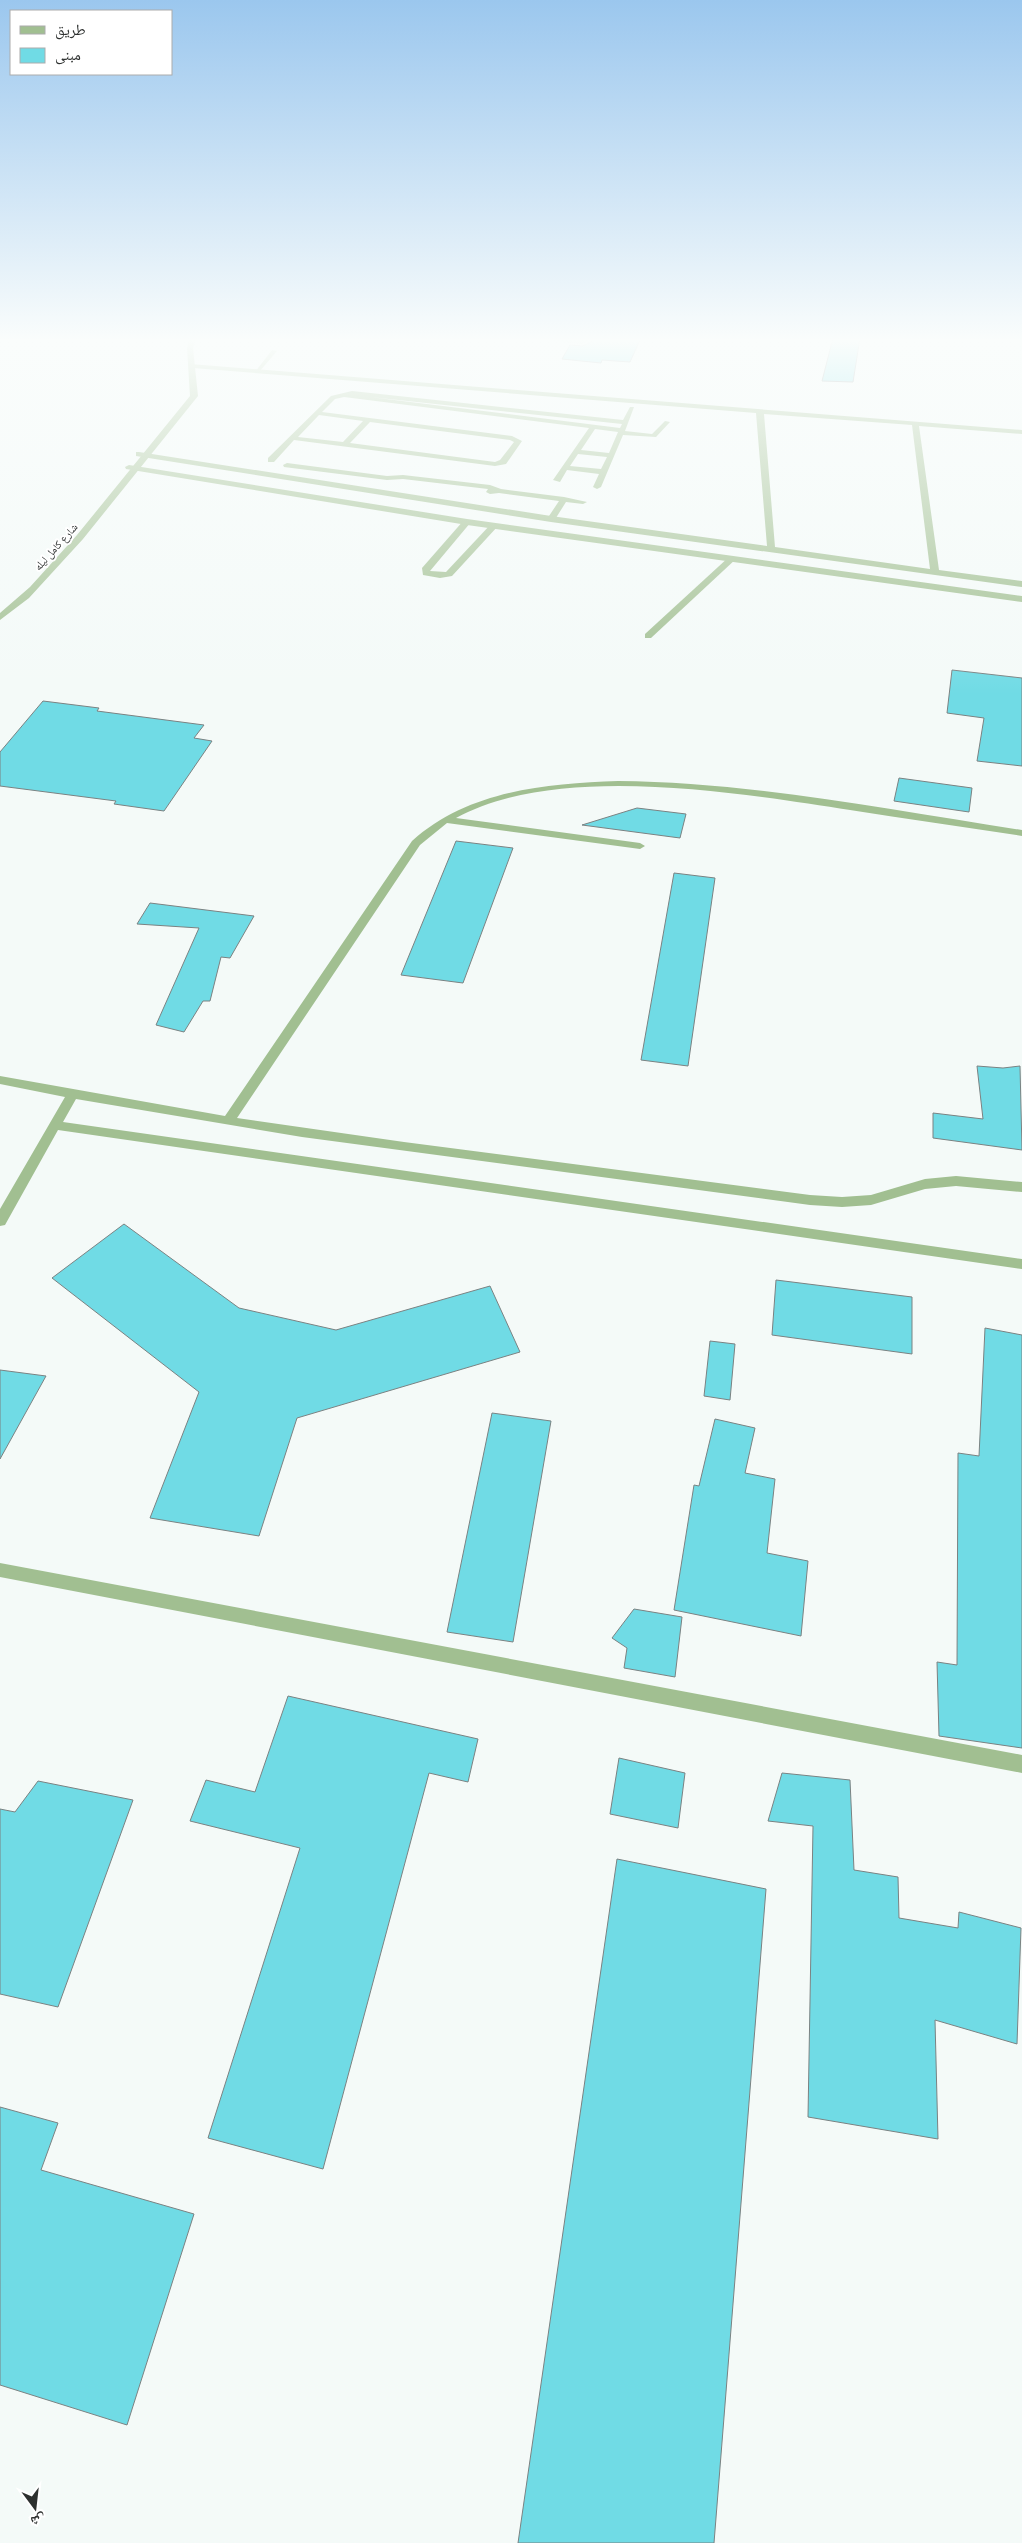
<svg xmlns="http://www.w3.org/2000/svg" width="1022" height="2543" viewBox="0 0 1022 2543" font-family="'Source Serif 4','Noto Naskh Arabic',serif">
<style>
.building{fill:#70dbe5;stroke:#7b8282}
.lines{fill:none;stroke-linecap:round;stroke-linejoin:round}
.service{fill:#a1bf91;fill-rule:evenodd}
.minor{fill:#a1bf91;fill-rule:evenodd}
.tertiary{fill:#a1bf91;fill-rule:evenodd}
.labels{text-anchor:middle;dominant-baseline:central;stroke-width:4;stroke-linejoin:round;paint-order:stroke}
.far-street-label{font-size:11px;fill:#2d302f;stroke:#fff}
</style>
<rect width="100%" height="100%" fill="#f4faf8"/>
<g class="building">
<polygon points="597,338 641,338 630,362 602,360 601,363 562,359 570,345 583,346"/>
<polygon points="833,338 860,338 853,382 822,381"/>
<polygon points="952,670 1022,678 1022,766 977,761 984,718 947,713"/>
<polygon points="43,701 99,708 97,711 204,725 194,738 212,741 164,811 114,804 116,801 0,786 0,752"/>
<polygon points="899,778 972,788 969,812 894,801"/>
<polygon points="637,808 686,814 680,838 582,825"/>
<polygon points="456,841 513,848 463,983 401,975"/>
<polygon points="674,873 715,878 688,1066 641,1060"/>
<polygon points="150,903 254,916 230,958 221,957 210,1001 203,1001 184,1032 156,1025 199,928 137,924"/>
<polygon points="977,1066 1003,1068 1020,1066 1022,1150 933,1138 933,1113 983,1119"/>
<polygon points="124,1224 239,1308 336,1330 490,1286 520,1352 297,1418 259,1536 150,1518 199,1392 52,1278"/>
<polygon points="776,1280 912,1297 912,1354 772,1335"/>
<polygon points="985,1328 1022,1335 1022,1748 939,1736 937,1662 957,1665 958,1453 979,1456"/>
<polygon points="710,1341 735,1344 730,1400 704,1396"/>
<polygon points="0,1370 46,1376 0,1459"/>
<polygon points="492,1413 551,1421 513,1642 447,1632"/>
<polygon points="715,1419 755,1428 745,1473 775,1479 767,1553 808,1561 801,1636 674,1610 694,1485 699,1486"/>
<polygon points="634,1609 682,1617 675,1677 624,1668 627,1648 612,1638"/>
<polygon points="288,1696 478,1739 468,1782 429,1773 323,2169 208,2138 300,1848 190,1821 206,1780 255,1792"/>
<polygon points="619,1758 685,1773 678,1828 610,1814"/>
<polygon points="782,1773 850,1780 854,1870 898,1877 899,1918 958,1928 959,1912 1021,1928 1017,2044 935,2020 938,2139 808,2117 813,1826 768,1821"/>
<polygon points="38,1781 133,1800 58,2007 0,1994 0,1809 15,1812"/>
<polygon points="617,1859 766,1889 714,2543 518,2543"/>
<polygon points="0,2107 58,2123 41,2170 194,2214 127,2425 0,2385"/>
</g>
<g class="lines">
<g class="service">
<polygon points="272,350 277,351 259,372 255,372"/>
<path d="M352 391 623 420 630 407H634L625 431 652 434 665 421 670 422 656 437 623 435 601 487 597 489 593 487 599 474 567 470 560 482 553 480 589 428 344 397 335 399 322 412 512 436 522 441 506 464 495 466 294 440 274 462H268V458L331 396ZM370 397 622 424 620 428ZM319 415 363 421 343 442 298 437ZM370 422 510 440 514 442 500 460 495 462 350 443ZM595 429 618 432 609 453 581 450ZM578 454 607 457 601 469 570 466Z"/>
<polygon points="287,463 387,476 403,475 490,485 501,489 564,497 587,502 583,504 566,502 554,521 551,521 547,519 559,501 499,493 490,494 486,492 488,489 403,479 387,480 284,467 283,465"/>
<polygon points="464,520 471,522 430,571 446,572 491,524 498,526 452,576 440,578 423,575 422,568"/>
<polygon points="730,556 737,558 651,638 645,638 645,634"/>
<path d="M618 781C751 782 890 810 1022 830V836C965 827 907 819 850 810 737 793 559 762 456 818L640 843 645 846 640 849 447 823 420 845 237 1118 404 1142 810 1195 842 1197 871 1195 925 1179 956 1176 1022 1182V1192L956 1186 925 1189 871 1205 842 1207 810 1205 302 1137 76 1099 63 1122 1022 1259V1269L58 1130 5 1225 0 1226V1209L65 1097 0 1084V1076L225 1116 412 841C469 790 545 784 618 781Z"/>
<polygon points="0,1563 1022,1755 1022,1773 0,1577"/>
</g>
<g class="minor">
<polygon points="530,338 595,338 582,344"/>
<path d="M190 364 1022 430V434L919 426 939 570 1022 581V587L551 522 136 456V452H139L551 516 767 546 756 413 193 368ZM764 414 912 425 930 569 775 547Z"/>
<polygon points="129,465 467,519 1022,596 1022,602 467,525 126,469 125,467"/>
</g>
<polygon class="tertiary" points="190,338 196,338 193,348 198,396 83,539 29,598 0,620 0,613 30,587 77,535 190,396 187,348"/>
</g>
<linearGradient id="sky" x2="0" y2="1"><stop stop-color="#9bc7ee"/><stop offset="0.49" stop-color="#fafdfc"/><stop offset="1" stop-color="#fafdfc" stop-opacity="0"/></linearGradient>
<rect width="1022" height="694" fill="url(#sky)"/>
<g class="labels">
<g class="far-street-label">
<text transform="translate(56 547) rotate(-48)">شارع كامل ليله</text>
</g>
</g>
<rect x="10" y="10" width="162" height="65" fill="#ffffff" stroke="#abacac"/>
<rect x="20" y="26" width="25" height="8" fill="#a1bf91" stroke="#abacac"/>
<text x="55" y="35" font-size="15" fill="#2d302f">طريق</text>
<rect x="20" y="48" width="25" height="15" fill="#70dbe5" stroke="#abacac"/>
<text x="55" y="60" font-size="15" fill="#2d302f">مبنى</text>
<g transform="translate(35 2508) rotate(165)" stroke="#ffffff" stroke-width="4" paint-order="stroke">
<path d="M0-4L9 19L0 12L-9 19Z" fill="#2d302f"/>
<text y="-8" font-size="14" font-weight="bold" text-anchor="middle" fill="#2d302f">ش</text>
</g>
</svg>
